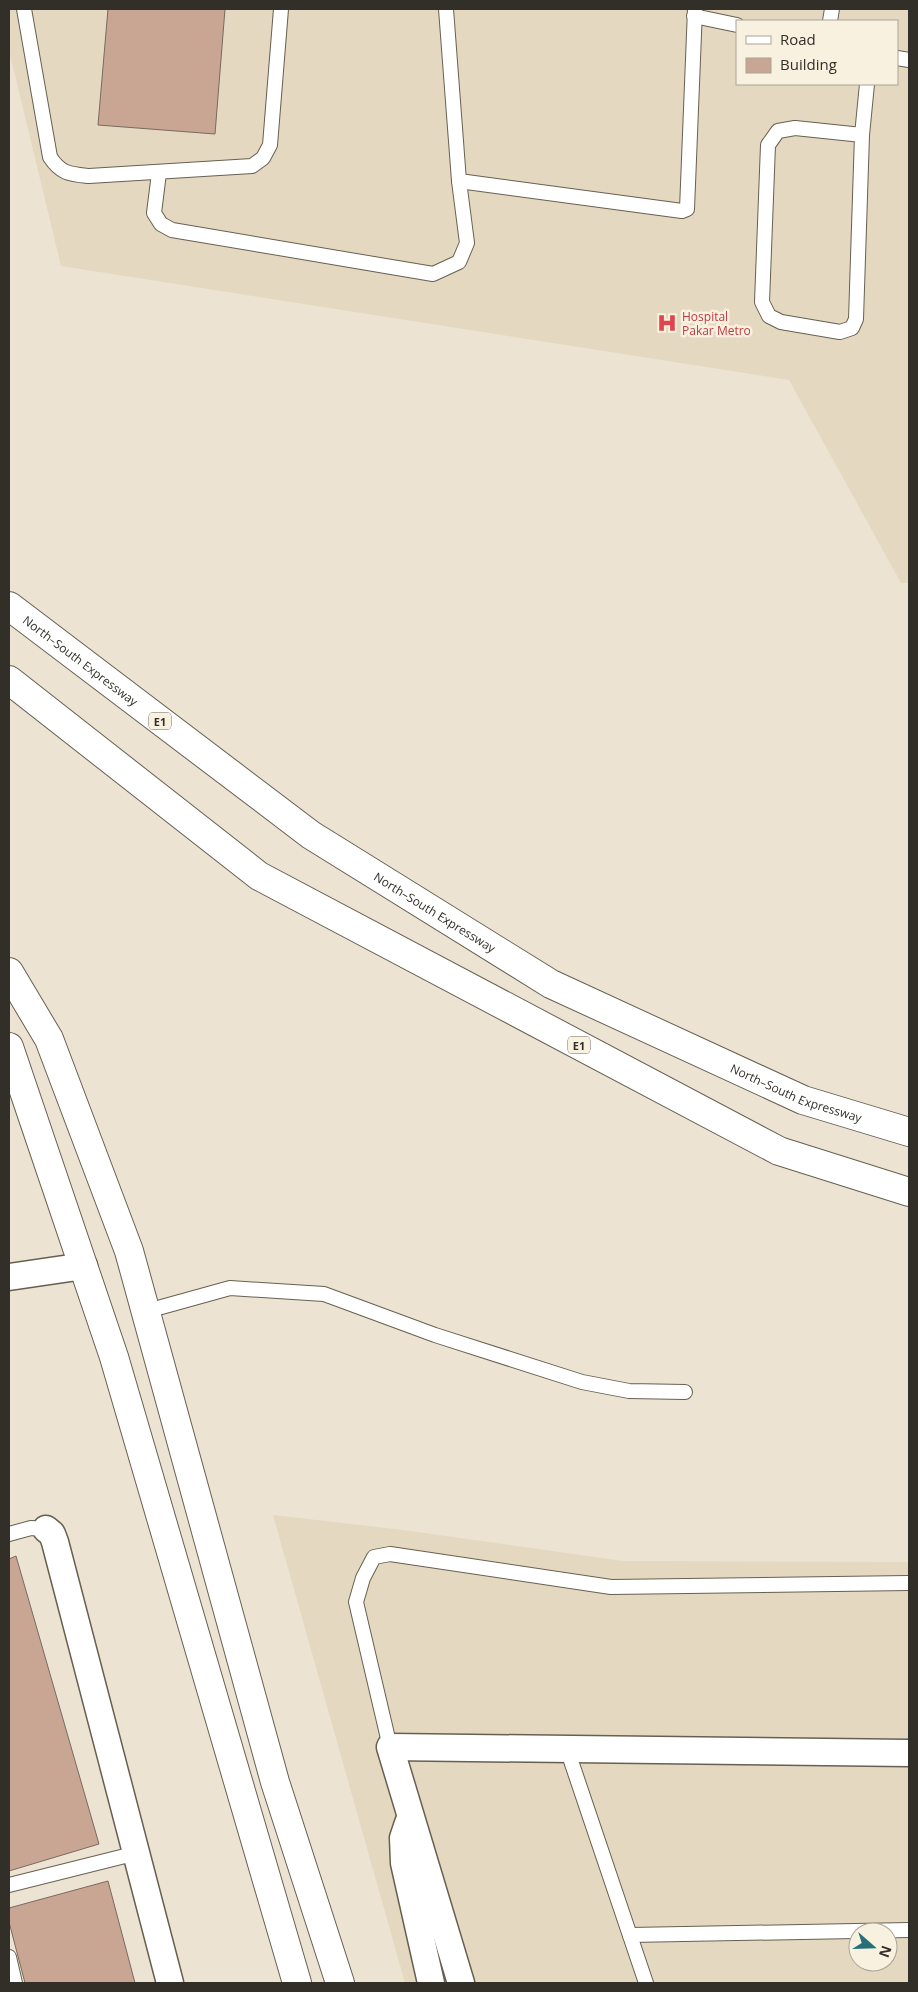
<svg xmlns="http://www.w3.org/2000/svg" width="918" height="1992" viewBox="0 0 918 1992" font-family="'Open Sans',sans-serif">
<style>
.built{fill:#e4d8c0;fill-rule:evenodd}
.building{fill:#c9a694;stroke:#796961}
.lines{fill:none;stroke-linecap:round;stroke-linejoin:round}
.lane-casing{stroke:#676051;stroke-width:16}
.street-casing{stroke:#676051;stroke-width:29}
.secondary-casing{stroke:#676051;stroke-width:30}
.highway-casing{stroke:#676051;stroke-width:30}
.lane{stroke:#fff;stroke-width:14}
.street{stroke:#fff;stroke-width:26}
.secondary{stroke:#fff;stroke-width:28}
.highway{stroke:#fff;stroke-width:28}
.labels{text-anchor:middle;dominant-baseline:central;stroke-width:5;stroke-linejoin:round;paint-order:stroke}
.shield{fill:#f9f1e0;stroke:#6e6960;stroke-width:1}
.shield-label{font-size:11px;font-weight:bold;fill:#322f29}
.health-label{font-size:12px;fill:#be3a42;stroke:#f9f1e0;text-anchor:start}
.street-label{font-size:12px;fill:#322f29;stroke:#f9f1e0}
</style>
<rect width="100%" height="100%" fill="#ece3d3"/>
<g class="built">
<path d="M9 9H909V583H901L789 380 61 266 9 50ZM737 21H897V84H737Z"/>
<path d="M273 1515 403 1530 623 1561 909 1562V1983H405ZM858 1932H888V1962H858Z"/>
</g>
<g class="building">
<polygon points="108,9 225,9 215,134 98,125"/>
<polygon points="16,1556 99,1844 9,1871 9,1559"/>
<polygon points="108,1881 135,1983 25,1983 9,1922 9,1908"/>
</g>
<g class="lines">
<defs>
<g id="lane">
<path d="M24 9 50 157C61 174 70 174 89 176L252 166 263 158 270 145 281 9"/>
<polyline points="694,16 737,25"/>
<polyline points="830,21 832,9"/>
<polyline points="897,58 909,60"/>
<polyline points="862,135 795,128 778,131 768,145 762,302 769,316 781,322 840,332 852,328 856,319 862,135 867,84"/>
<polyline points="159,173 154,213 161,224 172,230 433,274 459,262 467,243 459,181 446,9"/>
<polyline points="459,181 682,211 687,209 695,9"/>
<polyline points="147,1311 230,1288 324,1294 435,1335 582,1382 629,1391 685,1392"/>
<polyline points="9,1534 31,1528 46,1529"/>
<polyline points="390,1747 356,1602 363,1578 374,1557 390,1554 611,1587 909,1583"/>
<polyline points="567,1749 646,1983"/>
<polyline points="9,1885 137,1853"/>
<polyline points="630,1935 909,1930"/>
<polyline points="9,1957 15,1983"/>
</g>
<g id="street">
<polyline points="9,1277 84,1266"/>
<polyline points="46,1529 52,1534 55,1542 170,1983"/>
<polyline points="408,1823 403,1838 404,1863 431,1983"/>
<polyline points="461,1983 390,1747 909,1753"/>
</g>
<g id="secondary">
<polyline points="9,972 49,1039 129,1251 275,1782 340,1983"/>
<polyline points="9,1047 114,1357 297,1983"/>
</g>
<g id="highway">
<path id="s1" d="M9 606 311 835 551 984 803 1100 909 1132"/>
<polyline points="9,680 259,876 779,1151 909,1192"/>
</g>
</defs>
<use href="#lane" class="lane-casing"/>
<use href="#street" class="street-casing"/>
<use href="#secondary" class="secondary-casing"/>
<use href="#highway" class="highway-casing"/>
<use href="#lane" class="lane"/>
<use href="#street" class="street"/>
<use href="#secondary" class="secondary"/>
<use href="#highway" class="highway"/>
</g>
<defs>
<symbol id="hospital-bare" viewBox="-9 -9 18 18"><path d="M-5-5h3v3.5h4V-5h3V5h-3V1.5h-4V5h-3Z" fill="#e0444e" stroke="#f9f1e0" stroke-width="2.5" paint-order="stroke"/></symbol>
</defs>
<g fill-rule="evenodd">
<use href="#hospital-bare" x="653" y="309" width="28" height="28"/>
</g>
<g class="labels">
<g class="shield">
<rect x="149" y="712.5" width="22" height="17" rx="4"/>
<rect x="568" y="1036.5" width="22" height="17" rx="4"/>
</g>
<g class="shield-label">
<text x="160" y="721">E1</text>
<text x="579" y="1045">E1</text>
</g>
<g class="health-label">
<text x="682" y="316">Hospital<tspan x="682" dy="14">Pakar Metro</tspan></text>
</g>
<g class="street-label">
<text stroke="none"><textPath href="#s1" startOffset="90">North–South Expressway</textPath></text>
<text stroke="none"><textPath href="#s1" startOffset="525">North–South Expressway</textPath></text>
<text stroke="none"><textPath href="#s1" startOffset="930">North–South Expressway</textPath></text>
</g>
</g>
<rect width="918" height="1992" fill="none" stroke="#322f29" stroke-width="20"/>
<rect x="736" y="20" width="162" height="65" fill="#f9f1e0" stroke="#a9a397"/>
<rect x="746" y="36" width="25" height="8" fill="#ffffff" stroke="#a9a397"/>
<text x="780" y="45" font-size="15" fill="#322f29">Road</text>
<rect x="746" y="58" width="25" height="15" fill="#c9a694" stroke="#a9a397"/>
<text x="780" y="70" font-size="15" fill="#322f29">Building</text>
<g transform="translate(873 1947) rotate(110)"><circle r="24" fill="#f9f1e0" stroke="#a9a397"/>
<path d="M0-4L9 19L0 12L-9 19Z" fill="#267078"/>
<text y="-8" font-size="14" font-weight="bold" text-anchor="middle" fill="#322f29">N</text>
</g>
</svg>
